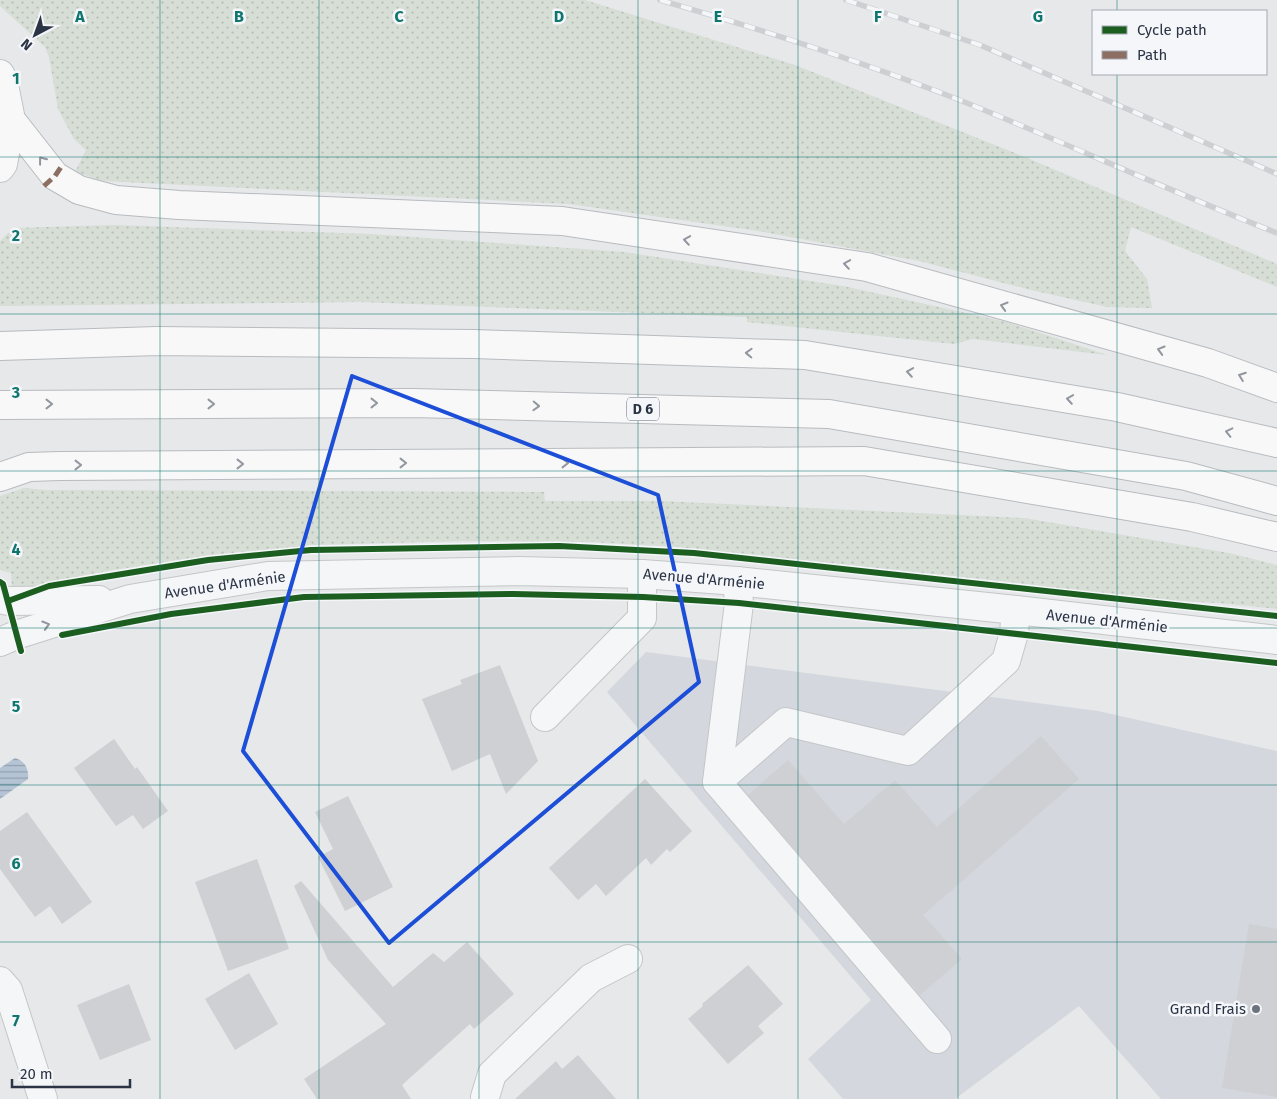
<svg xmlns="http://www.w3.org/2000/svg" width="1277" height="1099" viewBox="0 0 1277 1099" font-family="'Fira Sans',sans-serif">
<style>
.built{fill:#d4d7dd}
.grass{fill:url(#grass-dots)}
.water{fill:url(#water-rules)}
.building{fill:#ced0d3}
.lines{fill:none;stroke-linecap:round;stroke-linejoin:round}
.minor-casing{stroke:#c4c6c8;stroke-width:30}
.major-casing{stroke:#c2c5c8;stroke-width:30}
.highway-casing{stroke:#b8bbbf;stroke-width:30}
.minor{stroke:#f5f6f7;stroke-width:28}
.major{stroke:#f8f8f8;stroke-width:28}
.highway{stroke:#f8f8f8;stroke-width:28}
.rail-casing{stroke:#cecfd2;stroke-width:5.5}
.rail{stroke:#f4f6f9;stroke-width:4;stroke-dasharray:11;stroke-linecap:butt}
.quiet{stroke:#8d6e63;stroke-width:5;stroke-dasharray:10 5;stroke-linecap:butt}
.cycleway-casing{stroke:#f4f6f9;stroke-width:9}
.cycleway{stroke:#1b5e20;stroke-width:6}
.oneway{stroke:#92969e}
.oneway2{stroke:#90959e}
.marked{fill:none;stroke:#1d4ed8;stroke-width:4;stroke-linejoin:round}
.grid{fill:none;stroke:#0f766e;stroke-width:1;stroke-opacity:0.55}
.poi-dot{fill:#6c737f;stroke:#f4f6f9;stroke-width:2}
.labels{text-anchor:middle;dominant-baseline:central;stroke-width:5;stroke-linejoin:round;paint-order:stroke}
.shield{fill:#f4f6f9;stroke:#676e7b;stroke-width:1}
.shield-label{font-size:14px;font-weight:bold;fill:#2b3445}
.street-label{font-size:15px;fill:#2b3445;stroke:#f4f6f9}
.poi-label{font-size:15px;fill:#2b3445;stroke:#f4f6f9;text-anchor:end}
.grid-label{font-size:16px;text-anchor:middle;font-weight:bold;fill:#0f766e;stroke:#f4f6f9;stroke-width:5;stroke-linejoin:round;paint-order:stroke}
</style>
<defs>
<pattern id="grass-dots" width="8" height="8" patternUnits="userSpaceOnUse" patternTransform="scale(1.25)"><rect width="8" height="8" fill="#d6ded6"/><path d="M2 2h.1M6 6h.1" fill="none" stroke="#b8bfb9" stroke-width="1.8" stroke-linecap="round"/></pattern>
<pattern id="water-rules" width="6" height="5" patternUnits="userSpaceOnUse" patternTransform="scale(1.25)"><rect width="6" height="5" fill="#b4c4d5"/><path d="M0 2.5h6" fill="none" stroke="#93a0af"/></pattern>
</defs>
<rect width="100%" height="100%" fill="#e6e8ea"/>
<polygon class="built" points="646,652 1098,711 1277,751 1277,1099 1161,1099 1079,1006 955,1099 843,1099 808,1059 871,1000 607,692"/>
<g class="grass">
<polygon points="0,0 585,0 795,65 1025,157 1277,264 1277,287 1131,227 1125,251 1147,279 1152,308 1107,307 1031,290 919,261 758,231 569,204 103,181 75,172 86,150 74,139 58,109 49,57 45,47 0,6"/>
<polygon points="114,225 370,234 624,252 843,286 1007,322 1107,355 973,339 954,344 747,322 747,317 360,302 0,306 0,241 13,228"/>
<polygon points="24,488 46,490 544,492 545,501 660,501 1024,518 1229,553 1277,565 1277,609 1220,603 1130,599 1010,582 678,547 592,542 462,541 314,545 212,555 107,571 29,587 12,588 11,573 0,570 0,496"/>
</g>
<path class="water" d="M15 758C25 761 29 769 28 779L0 799V768Z"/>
<g class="building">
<polygon points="500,665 538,761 506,794 490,754 452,771 422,699 462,684 460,680"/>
<polygon points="1041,736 1079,779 923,915 962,959 920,995 748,795 788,760 844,824 895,780 937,827"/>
<polygon points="114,739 135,769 137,767 168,811 143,829 133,815 116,826 74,768"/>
<polygon points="645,779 692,831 670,852 667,849 651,865 646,858 606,896 596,884 578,900 549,868"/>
<polygon points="348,796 393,887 345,911 318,857 333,849 315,812"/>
<polygon points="27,812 92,902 62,924 50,906 35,917 0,869 0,831"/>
<polygon points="257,859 289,949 228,971 195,882"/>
<polygon points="301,881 393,987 433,953 444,962 467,942 514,994 474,1029 470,1024 402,1085 411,1099 317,1099 304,1079 386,1024 328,960 294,886"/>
<polygon points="1249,924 1277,929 1277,1097 1222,1088"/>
<polygon points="748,965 783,1004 758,1026 764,1033 728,1064 688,1019 703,1006 702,1004"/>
<polygon points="249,973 278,1024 235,1050 205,999"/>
<polygon points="129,984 151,1040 100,1060 77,1005"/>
<polygon points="578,1055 616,1099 515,1099 556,1061 562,1069"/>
</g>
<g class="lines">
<defs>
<g id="minor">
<polyline points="0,599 8,601 99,600"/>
<polyline points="0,642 16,635 130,599 268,576 518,571 642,574 737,581 1016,610 1277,640"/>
<polyline points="545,717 642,618 642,574"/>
<polyline points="717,782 739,603 737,581"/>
<polyline points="0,981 8,990 43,1099"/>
<polyline points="937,1039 717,782 786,722 908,751 1006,661 1014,633 1016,610"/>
<polyline points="485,1099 485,1097 492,1074 591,978 628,959"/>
</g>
<polyline id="major" points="0,74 3,80 11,120 3,164 0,168"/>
<g id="highway">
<polyline points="11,120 55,176 79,190 116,200 179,205 562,221 867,267 1208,363 1277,388"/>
<polyline points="0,346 157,341 474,344 805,355 1117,407 1277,443"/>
<polyline points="0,405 413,403 829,414 1186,476 1277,501"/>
<polyline points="0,477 29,467 60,466 864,461 1192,517 1277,537"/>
</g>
</defs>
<use href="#minor" class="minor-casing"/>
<use href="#major" class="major-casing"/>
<use href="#highway" class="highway-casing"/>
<use href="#minor" class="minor"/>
<use href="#major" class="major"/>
<use href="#highway" class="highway"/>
<defs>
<g id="rail">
<path d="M660 0C760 29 860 61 957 99 1064 142 1169 191 1277 233"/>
<polyline points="846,0 980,45 1277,174"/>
</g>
</defs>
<use href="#rail" class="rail-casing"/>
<use href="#rail" class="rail"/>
<polyline class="quiet" points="44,186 55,176 63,164"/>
<defs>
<g id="cycleway">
<polyline points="0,582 3,584 21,651"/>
<polyline points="8,601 49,586 208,560 311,550 559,546 694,553 1277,616"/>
<polyline points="62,635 171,614 304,597 514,594 643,597 739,603 1277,663"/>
</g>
</defs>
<use href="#cycleway" class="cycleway-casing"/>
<use href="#cycleway" class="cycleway"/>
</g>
<defs><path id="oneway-chevron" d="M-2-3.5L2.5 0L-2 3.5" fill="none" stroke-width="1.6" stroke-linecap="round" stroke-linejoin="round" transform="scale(1.25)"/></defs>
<g class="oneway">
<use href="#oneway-chevron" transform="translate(42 160) rotate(-128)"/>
<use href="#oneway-chevron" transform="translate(687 240) rotate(-171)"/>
<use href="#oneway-chevron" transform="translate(847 264) rotate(-171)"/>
<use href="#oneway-chevron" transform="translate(1004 306) rotate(-164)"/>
<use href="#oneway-chevron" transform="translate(1161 350) rotate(-164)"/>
<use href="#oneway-chevron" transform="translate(749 353) rotate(-178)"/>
<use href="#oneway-chevron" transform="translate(910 372) rotate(-171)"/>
<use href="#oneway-chevron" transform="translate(1242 376) rotate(-160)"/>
<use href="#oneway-chevron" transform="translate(1070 399) rotate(-171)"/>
<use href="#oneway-chevron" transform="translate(374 403)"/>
<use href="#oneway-chevron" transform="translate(49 404)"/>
<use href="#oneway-chevron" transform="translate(211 404)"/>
<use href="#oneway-chevron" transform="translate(536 406) rotate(2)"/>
<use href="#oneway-chevron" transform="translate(1229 432) rotate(-167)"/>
<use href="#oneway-chevron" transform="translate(403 463)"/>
<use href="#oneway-chevron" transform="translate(565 463)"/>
<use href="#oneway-chevron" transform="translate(240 464)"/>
<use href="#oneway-chevron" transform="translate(78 465)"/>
</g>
<use class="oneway2" href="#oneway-chevron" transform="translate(46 625) rotate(-17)"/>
<path class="marked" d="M352 376 658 495 699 682 389 943 243 751Z"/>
<path class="grid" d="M160 0V1099M319 0V1099M479 0V1099M638 0V1099M798 0V1099M958 0V1099M1117 0V11M1117 74V1099M0 157H1277M0 314H1277M0 471H1277M0 628H1277M0 785H1277M0 942H1277"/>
<circle class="poi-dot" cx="1256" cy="1009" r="5"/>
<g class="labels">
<rect class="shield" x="627" y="397.5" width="32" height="23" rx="4"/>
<g class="shield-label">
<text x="643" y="409">D 6</text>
</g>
<g class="street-label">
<text transform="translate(704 579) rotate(5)">Avenue d'Arménie</text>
<text transform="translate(225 585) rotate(-8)">Avenue d'Arménie</text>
<text transform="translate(1107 621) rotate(6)">Avenue d'Arménie</text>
</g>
<g class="poi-label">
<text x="1246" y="1009">Grand Frais</text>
</g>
</g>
<g class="grid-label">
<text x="80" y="22">A</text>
<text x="239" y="22">B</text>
<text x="399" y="22">C</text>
<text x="559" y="22">D</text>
<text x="718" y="22">E</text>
<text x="878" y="22">F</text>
<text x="1038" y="22">G</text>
<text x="16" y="84">1</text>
<text x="16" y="241">2</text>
<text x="16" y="398">3</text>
<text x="16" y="555">4</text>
<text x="16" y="712">5</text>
<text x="16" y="869">6</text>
<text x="16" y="1026">7</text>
</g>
<rect x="1092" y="10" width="175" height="65" fill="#f4f6f9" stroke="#a4a8b1"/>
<rect x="1102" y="26" width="25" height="8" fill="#1b5e20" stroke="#a4a8b1"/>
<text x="1137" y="35" font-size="15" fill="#2b3445">Cycle path</text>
<rect x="1102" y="51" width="25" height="8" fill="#8d6e63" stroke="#a4a8b1"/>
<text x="1137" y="60" font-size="15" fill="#2b3445">Path</text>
<g transform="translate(35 35) rotate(221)" stroke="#f4f6f9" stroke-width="4" paint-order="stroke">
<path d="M0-4L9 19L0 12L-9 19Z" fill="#2b3445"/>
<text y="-8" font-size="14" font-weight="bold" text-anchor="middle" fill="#2b3445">N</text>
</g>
<path d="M12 1079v8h118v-8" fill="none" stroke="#2b3445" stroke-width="2.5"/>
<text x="20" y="1079" font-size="15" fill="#2b3445" stroke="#f4f6f9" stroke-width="4" paint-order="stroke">20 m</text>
</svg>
